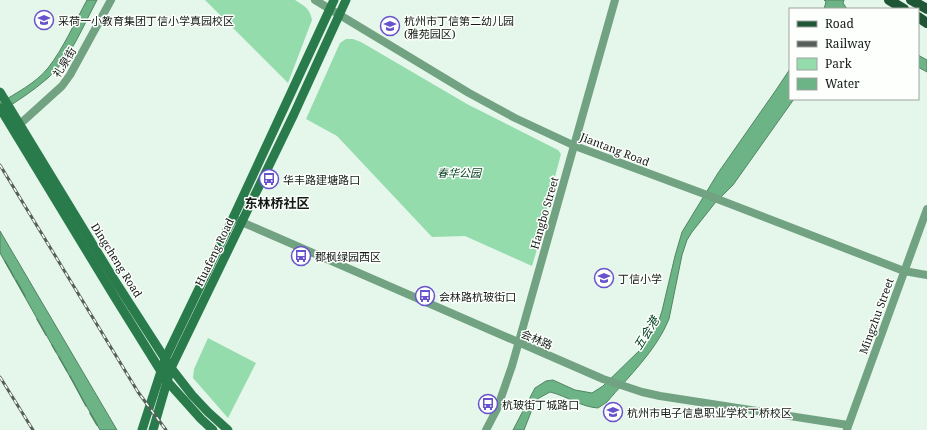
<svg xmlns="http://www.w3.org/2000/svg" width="927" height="430" viewBox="0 0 927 430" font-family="'Noto Serif','Noto Sans SC',serif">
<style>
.green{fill:#95dcad}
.water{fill:#6cb385;stroke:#528563}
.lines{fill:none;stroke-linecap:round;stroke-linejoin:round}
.stream{stroke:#528563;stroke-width:1.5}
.tertiary{stroke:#71a281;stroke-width:8}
.secondary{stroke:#297b4c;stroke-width:9}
.primary{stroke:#1f5736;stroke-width:10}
.rail-casing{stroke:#565f59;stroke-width:3}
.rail{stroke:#fcfffc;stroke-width:1.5;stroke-dasharray:4.5;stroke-linecap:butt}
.labels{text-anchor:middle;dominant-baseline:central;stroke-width:3;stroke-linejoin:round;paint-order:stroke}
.poi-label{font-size:11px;fill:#141915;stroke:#fcfffc;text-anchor:start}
.street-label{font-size:11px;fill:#141915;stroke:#fcfffc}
.park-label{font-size:11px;font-style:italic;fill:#0c4426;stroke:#fcfffc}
.water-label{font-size:12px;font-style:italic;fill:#094224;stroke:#fcfffc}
.quarter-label{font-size:13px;font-weight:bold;fill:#141915;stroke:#fcfffc}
</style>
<rect width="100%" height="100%" fill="#e5f6ea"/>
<g class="green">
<path d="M205 0H295C304 6 310 8 312 20L288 83Z"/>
<polygon points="346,39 353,39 361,42 467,104 558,150 561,154 548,203 545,223 532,266 465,236 432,237 337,136 306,119 340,43"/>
<polygon points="208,338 256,363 228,418 193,378 194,369"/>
</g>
<g class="water">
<path d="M87 0H97C83 26 71 58 48 78 33 91 16 102 0 112V103C16 93 36 83 48 68 63 49 75 22 87 0Z"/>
<polygon points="824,0 844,0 843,3 847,9 824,9 826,2"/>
<polygon points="918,55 927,60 927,72 918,67"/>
<path d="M790 69V99H794L733 185 715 203 692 232 687 240 682 255 669 319C656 351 629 376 607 402L598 408C581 407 567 396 550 392L539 398 533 407 524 430H513L535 388 546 381 553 380 575 390 592 393 603 386 643 347 658 323 662 311 675 256 682 232 718 173 776 90Z"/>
<polygon points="0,231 117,430 100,430 0,253"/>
</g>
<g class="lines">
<g class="stream">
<polyline points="5,261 14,277"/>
<polyline points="16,280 25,296"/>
<polyline points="37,319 46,335"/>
<polyline points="52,345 56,352"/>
<polyline points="59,357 67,371"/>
<polyline points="70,376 86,406"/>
<polyline points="90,413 97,425"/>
</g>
<g class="tertiary">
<polyline points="315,0 469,93 515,118 575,146 699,192 904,271 927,275"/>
<polyline points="20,124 62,86 70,75 111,0"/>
<polyline points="237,220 603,379 642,392 660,396 848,425"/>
<polyline points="847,429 927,209"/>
<polyline points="486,430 497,409 512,366 615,0"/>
</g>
<g class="secondary">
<polyline points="0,92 115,281 171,368 192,395 208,412 228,430"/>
<polyline points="0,108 114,296 167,381 201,419 213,430"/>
<polyline points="142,430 165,359 233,218 334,0"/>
<polyline points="153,430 171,368 294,114 346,0"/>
</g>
<g class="primary">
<polyline points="889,0 904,9"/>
<polyline points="911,0 927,9"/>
<polyline points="918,17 927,23"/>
</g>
<defs>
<g id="rail">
<polyline points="0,165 138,392 166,430"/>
<polyline points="0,377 33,430"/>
</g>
</defs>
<use href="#rail" class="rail-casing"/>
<use href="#rail" class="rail"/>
</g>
<defs>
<symbol id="school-ring" viewBox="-11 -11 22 22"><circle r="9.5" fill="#fcfffc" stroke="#6853cd" stroke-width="1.5"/><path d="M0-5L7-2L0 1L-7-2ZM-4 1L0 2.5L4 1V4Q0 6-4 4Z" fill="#6853cd"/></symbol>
<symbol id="bus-ring" viewBox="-11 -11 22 22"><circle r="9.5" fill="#fcfffc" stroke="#6853cd" stroke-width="1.5"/><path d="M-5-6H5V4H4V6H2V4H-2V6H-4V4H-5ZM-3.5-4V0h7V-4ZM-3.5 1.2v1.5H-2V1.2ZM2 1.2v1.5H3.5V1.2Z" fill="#6853cd"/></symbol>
</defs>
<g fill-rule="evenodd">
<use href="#school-ring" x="33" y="9" width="22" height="22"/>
<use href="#school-ring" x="379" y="15" width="22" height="22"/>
<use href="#bus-ring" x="258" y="168" width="22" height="22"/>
<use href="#bus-ring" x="290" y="245" width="22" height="22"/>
<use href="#school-ring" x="593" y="267" width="22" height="22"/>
<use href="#bus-ring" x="414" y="285" width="22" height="22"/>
<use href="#bus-ring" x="477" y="393" width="22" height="22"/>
<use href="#school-ring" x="602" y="401" width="22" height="22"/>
</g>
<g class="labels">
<g class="poi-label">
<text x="58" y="20">采荷一小教育集团丁信小学真园校区</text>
<text x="404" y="20">杭州市丁信第二幼儿园<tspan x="404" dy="13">(雅苑园区)</tspan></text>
<text x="283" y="179">华丰路建塘路口</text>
<text x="315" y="256">郡枫绿园西区</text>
<text x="618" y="278">丁信小学</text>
<text x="439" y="296">会林路杭玻街口</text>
<text x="502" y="404">杭玻街丁城路口</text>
<text x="627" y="412">杭州市电子信息职业学校丁桥校区</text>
</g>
<g class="street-label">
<text transform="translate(64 62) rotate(-58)">礼泉街</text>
<text transform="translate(615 149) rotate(21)">Jiantang Road</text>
<text transform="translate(544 213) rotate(-74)">Hangbo Street</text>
<text transform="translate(214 252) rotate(-64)">Huafeng Road</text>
<text transform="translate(117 260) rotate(58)">Dingcheng Road</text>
<text transform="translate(876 316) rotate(-70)">Mingzhu Street</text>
<text transform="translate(537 339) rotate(23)">会林路</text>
</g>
<g class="park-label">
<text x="459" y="172">春华公园</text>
</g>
<g class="water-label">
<text transform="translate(646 333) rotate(-58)">五会港</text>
</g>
<g class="quarter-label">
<text x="277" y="203">东林桥社区</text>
</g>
</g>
<rect x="789" y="8" width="130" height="92" fill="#fcfffc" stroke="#9fa3a0"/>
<rect x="797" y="21" width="20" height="6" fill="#1f5736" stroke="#9fa3a0"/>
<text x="825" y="28" font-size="12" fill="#141915">Road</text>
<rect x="797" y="41" width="20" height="6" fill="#565f59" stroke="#9fa3a0"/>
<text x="825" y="48" font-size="12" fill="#141915">Railway</text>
<rect x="797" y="58" width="20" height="12" fill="#95dcad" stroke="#9fa3a0"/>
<text x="825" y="68" font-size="12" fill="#141915">Park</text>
<rect x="797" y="78" width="20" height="12" fill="#6cb385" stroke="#9fa3a0"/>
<text x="825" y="88" font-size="12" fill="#141915">Water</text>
</svg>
